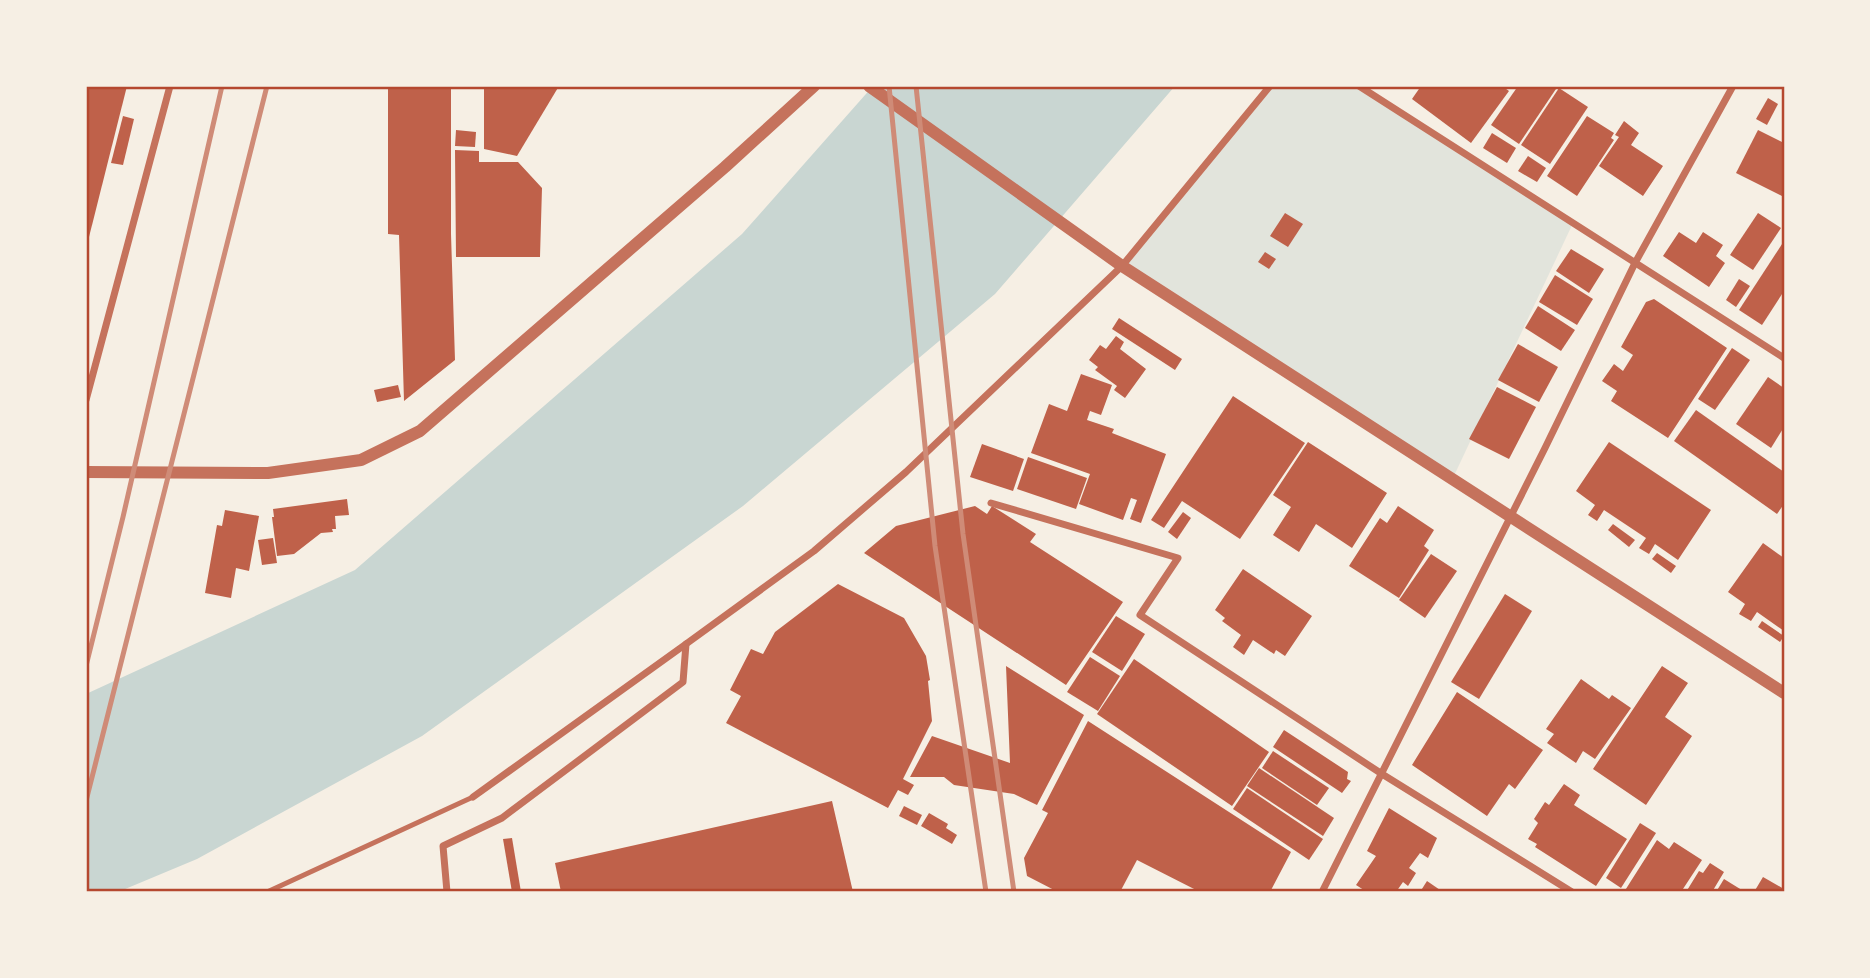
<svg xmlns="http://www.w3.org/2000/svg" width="1870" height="978" viewBox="0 0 1870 978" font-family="'Source Sans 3',sans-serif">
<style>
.green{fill:#e2e4dc}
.water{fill:#c9d6d2}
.building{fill:#bf614a}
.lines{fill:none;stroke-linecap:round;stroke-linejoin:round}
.service{stroke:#c5725c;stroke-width:5}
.minor{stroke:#c5725c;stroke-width:7}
.tertiary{stroke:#c5725c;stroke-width:12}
.rail{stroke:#cf8b77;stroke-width:5}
.neatline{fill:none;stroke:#b5482f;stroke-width:2.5}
</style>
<rect width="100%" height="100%" fill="#f6efe4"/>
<polygon class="green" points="1270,86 1359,86 1573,223 1452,480 1122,266"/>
<polygon class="water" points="873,86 1175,86 995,294 743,506 422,736 197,859 118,892 86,892 86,694 355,570 742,234"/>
<g class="building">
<polygon points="86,86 127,86 87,245 86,245"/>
<polygon points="388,86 451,86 451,234 455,360 404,401 399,235 388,234"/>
<polygon points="484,86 559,86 517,156 484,149"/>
<polygon points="1421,86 1502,86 1509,91 1471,143 1412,99"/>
<polygon points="1518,86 1558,86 1519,144 1491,125"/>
<polygon points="1559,88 1588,107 1550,164 1521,145"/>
<polygon points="1768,98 1778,104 1767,125 1756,119"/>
<polygon points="123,116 134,119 123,165 111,163"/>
<polygon points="1587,116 1614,133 1611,138 1614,140 1577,196 1547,176"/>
<polygon points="1624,121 1639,133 1631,145 1663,166 1643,196 1599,166 1619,137 1615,135"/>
<polygon points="456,130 476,132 475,147 455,146"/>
<polygon points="1758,130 1784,143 1784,197 1736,173"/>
<polygon points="1492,133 1516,148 1507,163 1483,148"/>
<polygon points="455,150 479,151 479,162 518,162 542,188 540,257 456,257"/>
<polygon points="1528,156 1546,168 1537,182 1518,171"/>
<polygon points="1285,213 1303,224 1288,247 1270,236"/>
<polygon points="1758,213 1781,228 1753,270 1730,255"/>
<polygon points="1679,232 1696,243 1703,232 1723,245 1716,256 1725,263 1709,287 1663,256"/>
<polygon points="1784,241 1784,291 1762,325 1739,310"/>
<polygon points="1571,249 1604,269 1589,293 1556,271"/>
<polygon points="1265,252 1276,259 1269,269 1258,262"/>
<polygon points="1555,275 1593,299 1577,325 1539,302"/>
<polygon points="1739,279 1750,286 1736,307 1726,300"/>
<polygon points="1654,299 1727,348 1668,438 1611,401 1617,391 1602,381 1614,364 1623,371 1633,355 1621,347 1646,302"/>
<polygon points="1538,306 1575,330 1561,351 1525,328"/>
<polygon points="1119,318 1182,359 1175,370 1112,329"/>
<polygon points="1116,336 1124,342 1120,349 1146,369 1125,398 1114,390 1117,386 1095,370 1098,367 1089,360 1100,345 1106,349"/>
<polygon points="1518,344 1558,367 1539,402 1498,380"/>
<polygon points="1732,348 1750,360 1715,410 1698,399"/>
<polygon points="1081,374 1112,385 1101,415 1090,411 1087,420 1114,429 1112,433 1166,454 1141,523 1130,519 1137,500 1131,498 1123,520 1079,504 1090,474 1031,453 1049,404 1067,411"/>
<polygon points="1768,377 1784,388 1784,427 1771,448 1736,424"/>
<polygon points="398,385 401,397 377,402 374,390"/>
<polygon points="1497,387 1536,407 1509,459 1469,439"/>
<polygon points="1233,396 1305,443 1240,539 1182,501 1164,528 1151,520"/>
<polygon points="1696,410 1784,472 1784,504 1777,514 1674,441"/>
<polygon points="1308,442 1387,493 1352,548 1316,524 1299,552 1273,535 1291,507 1273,495"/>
<polygon points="1609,442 1711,510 1678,560 1655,544 1649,554 1639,548 1646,538 1604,510 1597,521 1588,515 1595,505 1576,491"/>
<polygon points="982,444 1024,459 1013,491 970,477"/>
<polygon points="1028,457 1087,478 1076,509 1017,489"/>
<polygon points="347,499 349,515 335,516 336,529 332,529 333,532 321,533 294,554 277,556 272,517 274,517 273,509"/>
<polygon points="975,506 987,514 992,506 1036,534 1030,542 1123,602 1066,685 864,553 896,526"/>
<polygon points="1398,506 1434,530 1424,546 1429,550 1399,598 1349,566 1380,518 1387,523"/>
<polygon points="225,510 259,516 249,571 236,568 231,598 205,593 217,525 222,526"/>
<polygon points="1183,512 1191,518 1177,539 1168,532"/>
<polygon points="1613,524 1635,540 1629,547 1608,530"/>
<polygon points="273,538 277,563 262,565 258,540"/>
<polygon points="1763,543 1784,558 1784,631 1757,612 1751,621 1739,614 1745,604 1728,592"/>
<polygon points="1657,553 1676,566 1671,573 1652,559"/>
<polygon points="1431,554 1457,571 1425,618 1399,600"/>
<polygon points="1243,569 1312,616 1285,656 1276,650 1274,654 1253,640 1244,655 1233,647 1241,635 1222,621 1225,618 1215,610"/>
<polygon points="838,584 904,618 926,656 930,680 928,681 932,721 903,779 914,785 908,795 898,790 888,808 726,723 741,696 730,690 751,649 763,654 775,632"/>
<polygon points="1505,594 1532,611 1479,699 1451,682"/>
<polygon points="1116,616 1145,634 1122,671 1092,652"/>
<polygon points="1762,621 1784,636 1780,642 1758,627"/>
<polygon points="1090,657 1120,676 1098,711 1067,692"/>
<polygon points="1134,659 1269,752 1232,806 1097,714"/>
<polygon points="1006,666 1084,715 1037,805 1014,794 954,785 944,777 910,777 932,736 1010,763"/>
<polygon points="1662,666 1688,683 1665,717 1692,736 1646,805 1593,769"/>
<polygon points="1581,679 1609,699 1612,695 1631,708 1595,759 1583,751 1576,763 1547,743 1554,734 1546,729"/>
<polygon points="1457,692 1543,750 1515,789 1509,784 1487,816 1412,765"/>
<polygon points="1088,721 1291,852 1270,892 1200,892 1137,860 1120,892 1058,892 1027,876 1024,858 1048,813 1042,810"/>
<polygon points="1284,730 1348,772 1347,779 1351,781 1342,793 1273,747"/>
<polygon points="1273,751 1329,788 1317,805 1262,768"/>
<polygon points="1259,768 1334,818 1323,836 1247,786"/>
<polygon points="1564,784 1580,795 1574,805 1627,839 1596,886 1535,847 1537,844 1528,839 1538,823 1534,819 1545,802 1549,805"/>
<polygon points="1247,788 1323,839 1309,860 1233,809"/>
<polygon points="832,801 853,892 561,892 555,863"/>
<polygon points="904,806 922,815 917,825 899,816"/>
<polygon points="1389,808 1437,838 1428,858 1420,853 1409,868 1416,873 1408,886 1403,882 1396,892 1367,892 1356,885 1376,856 1367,851"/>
<polygon points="929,813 948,824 946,828 957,835 952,844 921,826"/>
<polygon points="1640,823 1656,833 1621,888 1606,878"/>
<polygon points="512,838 521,892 512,892 503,839"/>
<polygon points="1657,840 1669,849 1674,842 1702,860 1681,892 1624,892"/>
<polygon points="1710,863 1724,872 1712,892 1686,892 1699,871 1703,873"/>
<polygon points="1763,877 1784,889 1784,892 1754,892"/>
<polygon points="1724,879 1745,892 1716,892"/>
<polygon points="1427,881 1443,892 1420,892"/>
</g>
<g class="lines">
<polyline class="service" points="267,892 473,797"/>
<g class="minor">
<polyline points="1359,86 1784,358"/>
<polyline points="86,400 170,86"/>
<polyline points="991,503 1178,558 1140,615 1382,774 1572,892"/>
<polyline points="473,797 686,644"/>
<polyline points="447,892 443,846 502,818 683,682 686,644 814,551 906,472 1122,266 1270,86"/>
<polyline points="1322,892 1545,448 1635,263 1733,86"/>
</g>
<g class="tertiary">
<polyline points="869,86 1122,266 1784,693"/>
<polyline points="86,472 268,473 361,460 420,431 725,167 814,86"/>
</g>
<g class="rail">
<polyline points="889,86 935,546 986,892"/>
<polyline points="916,86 963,534 1014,892"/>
<polyline points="86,666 123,517 222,86"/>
<polyline points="86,801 267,86"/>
</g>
</g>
<rect width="1870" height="978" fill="none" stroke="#f6efe4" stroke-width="175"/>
<rect x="88" y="88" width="1695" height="802" class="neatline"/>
</svg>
